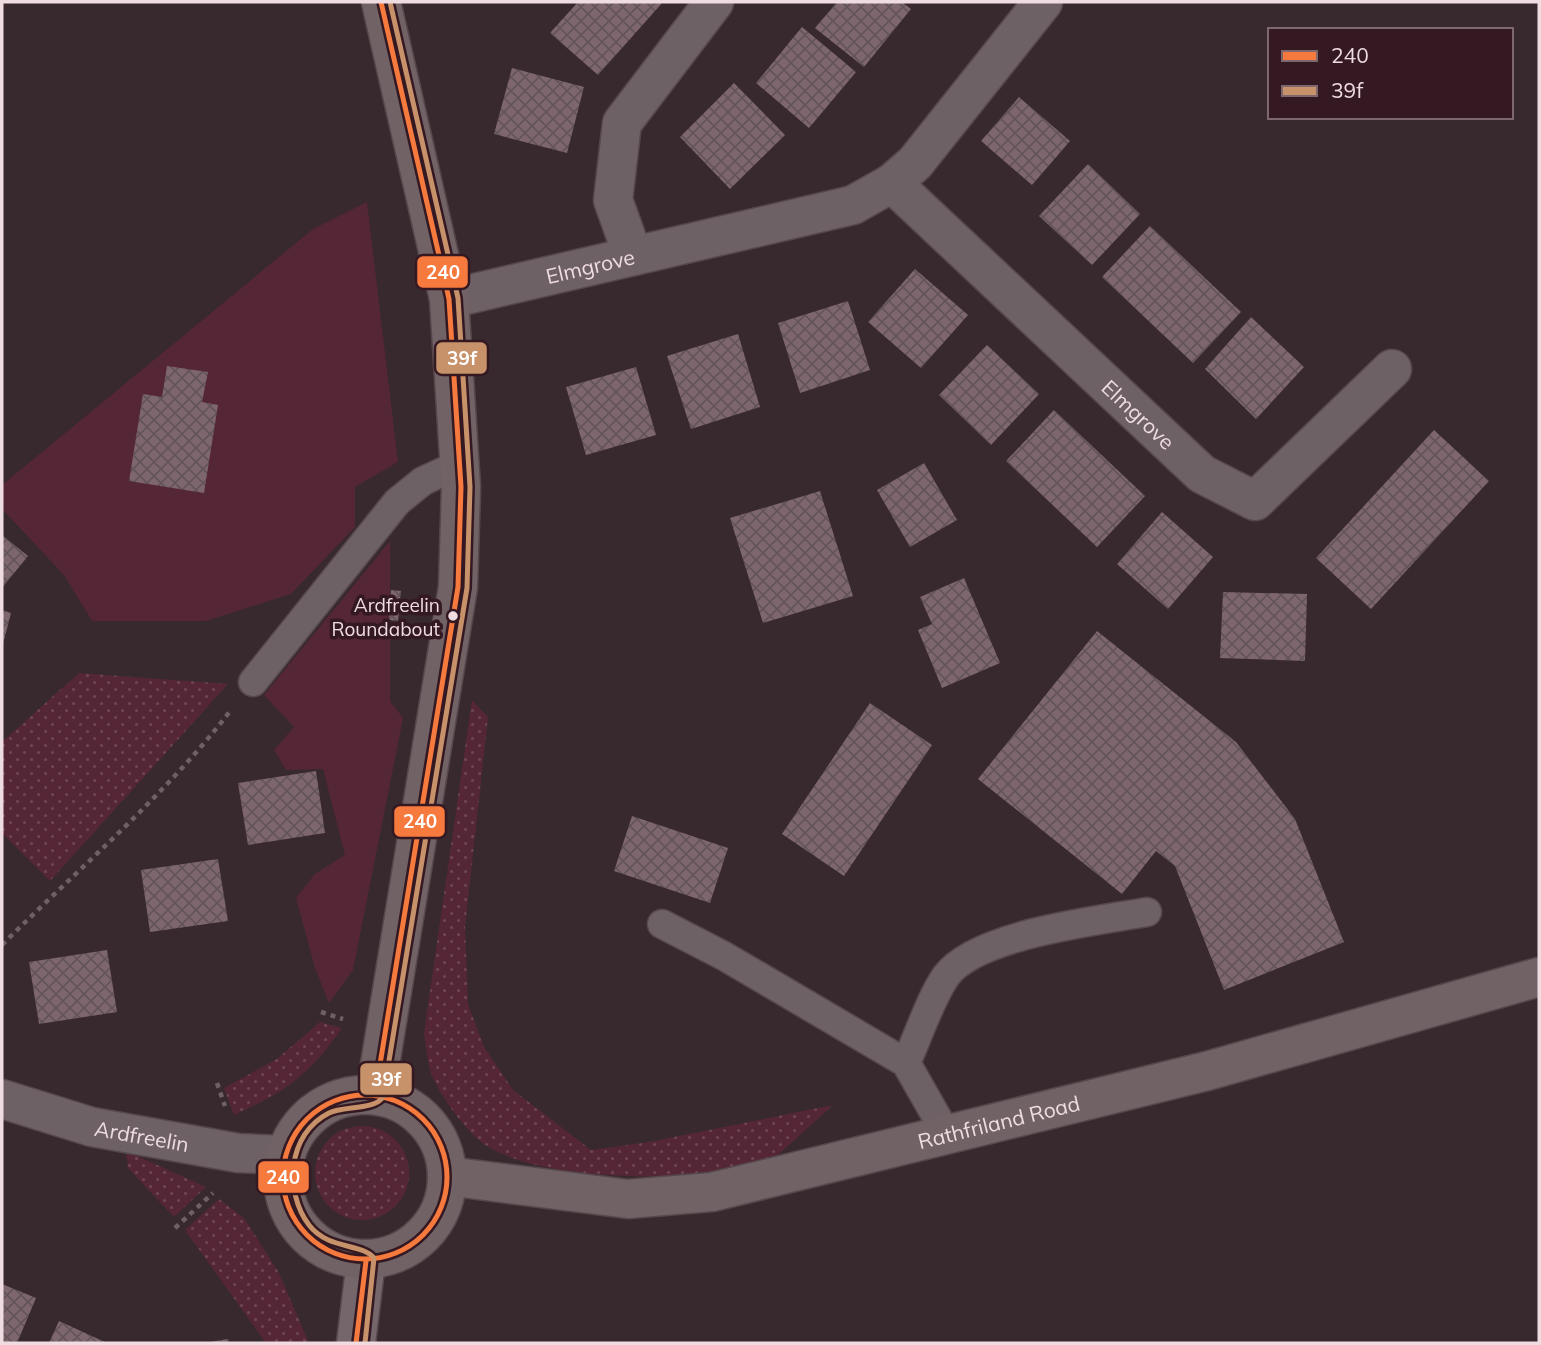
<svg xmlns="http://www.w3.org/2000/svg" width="1541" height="1345" viewBox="0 0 1541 1345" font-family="Mulish,sans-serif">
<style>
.grass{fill:url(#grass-dots)}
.garden{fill:#542636}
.building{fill:url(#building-cross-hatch)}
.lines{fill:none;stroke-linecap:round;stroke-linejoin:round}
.lane-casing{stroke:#55474b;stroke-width:31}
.street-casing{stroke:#55474b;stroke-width:41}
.secondary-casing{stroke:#55474b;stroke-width:41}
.primary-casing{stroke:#55474b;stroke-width:41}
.path{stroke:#6d6165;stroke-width:4.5;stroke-dasharray:5 5;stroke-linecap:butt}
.lane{stroke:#6e6165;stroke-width:28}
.street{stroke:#6e6165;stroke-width:38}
.secondary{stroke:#74666a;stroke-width:38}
.primary{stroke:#716266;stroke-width:38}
.bus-1-casing{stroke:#341922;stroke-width:10}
.bus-2-casing{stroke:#341922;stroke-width:10}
.bus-1{stroke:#f6793e;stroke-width:5}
.bus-2{stroke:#c7916a;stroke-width:5}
.bus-dot{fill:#efdce1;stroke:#341922;stroke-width:2.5}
.labels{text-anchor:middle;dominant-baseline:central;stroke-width:7;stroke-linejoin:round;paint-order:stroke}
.bus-label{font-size:19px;fill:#efdce1;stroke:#341922;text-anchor:end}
.street-label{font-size:21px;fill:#efdce1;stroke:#341922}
.line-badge{stroke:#341922;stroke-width:2.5}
.badge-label{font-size:19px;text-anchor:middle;font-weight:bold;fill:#fff}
</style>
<defs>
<pattern id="grass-dots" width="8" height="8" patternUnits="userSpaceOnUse" patternTransform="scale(1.75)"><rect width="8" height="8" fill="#542636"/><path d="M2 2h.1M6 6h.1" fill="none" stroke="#6d4553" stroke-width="1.8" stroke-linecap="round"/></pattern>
<pattern id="building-cross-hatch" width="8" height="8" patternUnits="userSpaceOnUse" patternTransform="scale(1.75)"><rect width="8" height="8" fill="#7e666e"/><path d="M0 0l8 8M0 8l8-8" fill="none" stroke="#635459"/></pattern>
</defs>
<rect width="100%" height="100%" fill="#38292e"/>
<g class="grass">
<polygon points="79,673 228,684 50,881 2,833 2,742"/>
<path d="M472 700 488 717 465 927 468 1004 484 1047 513 1090 591 1150 649 1142 833 1105 756 1175C682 1176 551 1185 487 1146 467 1134 437 1092 430 1070 427 1058 426 1045 424 1033Z"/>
<path d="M320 1022 342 1028C308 1076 287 1091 234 1115L224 1088 277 1059Z"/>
<circle cx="362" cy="1173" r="47"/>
<polygon points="126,1151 206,1187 174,1217 128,1168"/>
<polygon points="219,1199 244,1218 279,1273 309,1343 266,1343 185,1230"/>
</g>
<g class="garden">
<polygon points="367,202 398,462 355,487 355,527 291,594 206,621 92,621 64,575 2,509 2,485 313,229"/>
<polygon points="390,541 390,701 403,718 353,970 329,1003 315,968 296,898 315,874 345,855 323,769 286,770 274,750 294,727 264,695"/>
</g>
<g class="building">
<polygon points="578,2 663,2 598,75 550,33"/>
<polygon points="837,2 902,2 911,9 864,67 815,28"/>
<polygon points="802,27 856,72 809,128 756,83"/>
<polygon points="512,68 584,87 567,153 494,134"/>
<polygon points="734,83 785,135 730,189 680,137"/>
<polygon points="1019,97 1070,141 1032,185 981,141"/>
<polygon points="1088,164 1140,214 1092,265 1039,216"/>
<polygon points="1150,226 1241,312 1193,363 1102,277"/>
<polygon points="915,269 968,315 921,368 868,322"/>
<polygon points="848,301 870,370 800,393 778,323"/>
<polygon points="1251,317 1304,367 1256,419 1205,369"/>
<polygon points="738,334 760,407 691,429 667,356"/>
<polygon points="987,345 1039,394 991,445 939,395"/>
<polygon points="167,366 208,372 202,402 218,405 204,493 129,481 143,394 162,397"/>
<polygon points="636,367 656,435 586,455 566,387"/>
<polygon points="1054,410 1145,496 1097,547 1006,461"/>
<polygon points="1434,430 1489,481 1371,609 1316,558"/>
<polygon points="924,463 957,520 910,547 877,490"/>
<polygon points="820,491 853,596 763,623 730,518"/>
<polygon points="1162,512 1213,557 1168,609 1117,564"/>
<polygon points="2,535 28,556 2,588"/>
<polygon points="964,578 1000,663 942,688 918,630 932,624 920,597"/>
<polygon points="391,590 401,591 398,621 389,620"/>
<polygon points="1223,592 1307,594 1305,661 1220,658"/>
<polygon points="2,610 11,613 3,644 2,644"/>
<polygon points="1097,631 1236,742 1295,819 1344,942 1224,990 1175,866 1156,851 1122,894 978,779"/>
<polygon points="870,703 932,745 844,876 782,834"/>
<polygon points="316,771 325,833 248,845 238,783"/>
<polygon points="632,816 728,848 710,903 614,871"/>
<polygon points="218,859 228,921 150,932 141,870"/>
<polygon points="107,950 117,1012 39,1024 29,962"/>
<polygon points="2,1284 36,1298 17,1343 2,1343"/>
<polygon points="59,1321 107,1343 49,1343"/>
<polygon points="228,1339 229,1343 210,1343 210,1342"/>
</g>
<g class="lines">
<defs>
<g id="lane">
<polyline points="253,682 397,502 423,481 460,464"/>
<polyline points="662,924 724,956 906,1063 947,1135"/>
<path d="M906 1063C917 1039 931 997 946 976 977 934 1097 921 1147 912"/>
</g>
<g id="street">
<path id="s1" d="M892 183 1202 474 1255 501 1392 369"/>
<polyline points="633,256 613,200 622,123 714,2"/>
<path id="s2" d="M449 299 853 205 892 183 915 163 1043 2"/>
<path id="s3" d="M2 1099 92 1127 238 1153 285 1155"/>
</g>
<polyline id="secondary" points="356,1343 366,1261"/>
<g id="primary">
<polyline points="375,1095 458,587 461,487 449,299 381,2"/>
<circle cx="365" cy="1177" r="82"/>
<path id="s4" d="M447 1176 628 1199 712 1192 1207 1071 1539 977"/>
</g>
</defs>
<use href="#lane" class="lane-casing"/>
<use href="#street" class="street-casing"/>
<use href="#secondary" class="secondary-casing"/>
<use href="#primary" class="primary-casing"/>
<g class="path">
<path d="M2 945C79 868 164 797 231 710"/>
<polyline points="321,1012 343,1019"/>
<polyline points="217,1083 225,1106"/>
<polyline points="175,1228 213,1193"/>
</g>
<use href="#lane" class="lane"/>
<use href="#street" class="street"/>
<use href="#secondary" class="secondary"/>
<use href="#primary" class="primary"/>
<defs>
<g id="bus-1">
<polyline points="375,1095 458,587 461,487 449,299 381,2"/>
<circle cx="365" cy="1177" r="82"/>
<polyline points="356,1343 366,1261"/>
</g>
<path id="bus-2" d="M365 1343 374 1258C362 1243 328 1250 309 1225 284 1192 287 1134 329 1113 343 1106 375 1110 383 1097L467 588 470 487 458 298 390 2"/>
</defs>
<use href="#bus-1" class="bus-1-casing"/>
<use href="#bus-2" class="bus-2-casing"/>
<use href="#bus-1" class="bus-1"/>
<use href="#bus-2" class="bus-2"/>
</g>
<circle class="bus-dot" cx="453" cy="616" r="6"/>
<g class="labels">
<g class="bus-label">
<text x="440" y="605">Ardfreelin<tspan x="440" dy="24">Roundabout</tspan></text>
</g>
<g class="street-label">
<text stroke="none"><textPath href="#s2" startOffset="145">Elmgrove</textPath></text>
<text stroke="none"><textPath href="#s1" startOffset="338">Elmgrove</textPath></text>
<text stroke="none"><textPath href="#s4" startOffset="562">Rathfriland Road</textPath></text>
<text stroke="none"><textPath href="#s3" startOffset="145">Ardfreelin</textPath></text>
</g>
</g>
<g class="line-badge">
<rect x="416" y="255" width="53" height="34" rx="7" fill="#f6793e"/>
<rect x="435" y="341" width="53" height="34" rx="7" fill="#c7916a"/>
<rect x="393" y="805" width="53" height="33" rx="7" fill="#f6793e"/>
<rect x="359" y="1062" width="54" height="34" rx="7" fill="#c7916a"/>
<rect x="257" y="1160" width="53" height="34" rx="7" fill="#f6793e"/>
</g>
<g class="badge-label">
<text x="443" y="279">240</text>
<text x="462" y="365">39f</text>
<text x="420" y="828">240</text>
<text x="386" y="1086">39f</text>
<text x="283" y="1184">240</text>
</g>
<rect width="1541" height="1345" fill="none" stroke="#efdce1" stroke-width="7"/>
<rect x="1268" y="28" width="245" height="91" fill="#341922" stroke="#7f676e" stroke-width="2"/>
<rect x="1282" y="51" width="35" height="10" fill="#f6793e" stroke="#7f676e" stroke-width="2"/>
<text x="1331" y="63" font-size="21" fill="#efdce1">240</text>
<rect x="1282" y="86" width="35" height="10" fill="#c7916a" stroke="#7f676e" stroke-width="2"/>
<text x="1331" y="98" font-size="21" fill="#efdce1">39f</text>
</svg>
